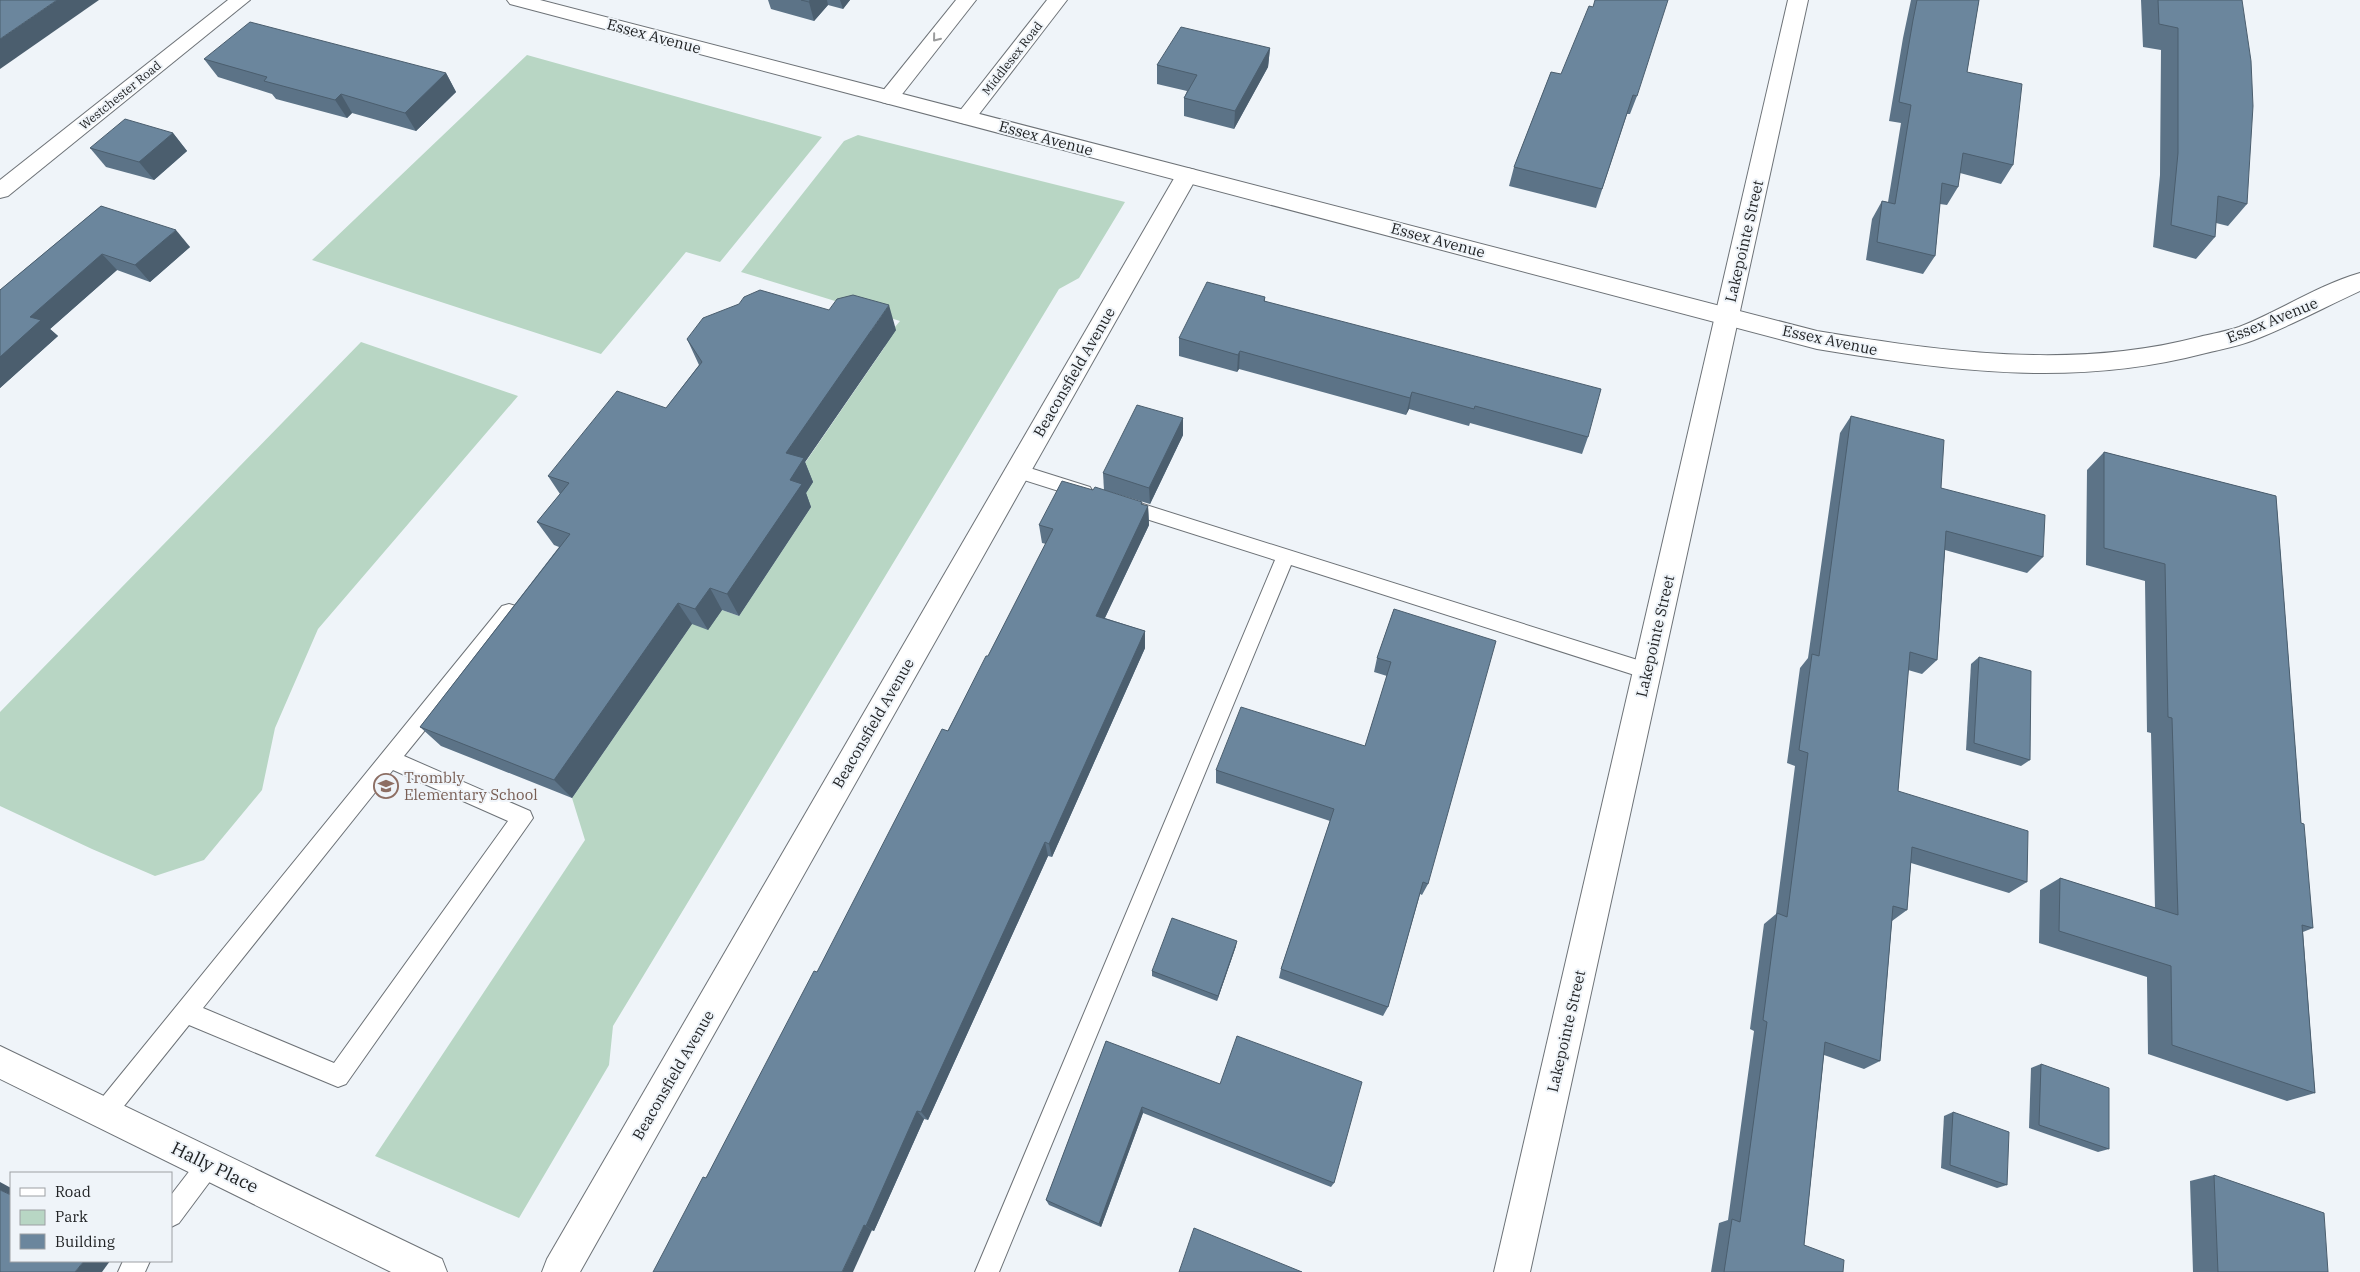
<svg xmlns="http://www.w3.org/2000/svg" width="2360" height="1272" viewBox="0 0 2360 1272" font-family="'IBM Plex Serif',serif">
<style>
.green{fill:#b8d6c4}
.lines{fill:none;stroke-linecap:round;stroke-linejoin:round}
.service-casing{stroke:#6d7277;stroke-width:2}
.minor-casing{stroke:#6d7277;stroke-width:2}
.tertiary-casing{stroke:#6d7277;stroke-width:2}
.service{fill:#fff;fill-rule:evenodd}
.minor{fill:#fff;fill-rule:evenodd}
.tertiary{fill:#fff;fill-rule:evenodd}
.wall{fill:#5c7387}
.shaded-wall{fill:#4b5e6e}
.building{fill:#6b869d;stroke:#4b5e6e}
.oneway{stroke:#9b9c9d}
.labels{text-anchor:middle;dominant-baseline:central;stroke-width:4;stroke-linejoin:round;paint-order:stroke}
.far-street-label{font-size:12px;fill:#212325;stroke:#eff4f9}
.street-label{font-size:15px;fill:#212325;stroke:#eff4f9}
.education-label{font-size:15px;fill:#785e54;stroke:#eff4f9;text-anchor:start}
.near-street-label{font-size:18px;fill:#212325;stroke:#eff4f9}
</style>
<rect width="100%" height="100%" fill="#eff4f9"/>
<g class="green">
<polygon points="527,55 822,137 720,262 686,252 601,354 312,260"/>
<polygon points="858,135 1125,202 1079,278 1059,289 613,1026 609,1065 519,1218 375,1156 585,840 572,798 692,624 722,610 739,616 811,507 796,476 884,348 889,334 900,321 741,272 844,141"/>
<polygon points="361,342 518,396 318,629 275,728 262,790 204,860 155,876 92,849 0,806 0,712"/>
</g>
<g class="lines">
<defs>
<g id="service">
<polygon points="1017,464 1090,487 1093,492 1090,497 1084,499 1011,476 1008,471 1011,466"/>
<polygon points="1124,498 1647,663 1654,665 1657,671 1654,677 1647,679 1291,565 999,1272 975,1272 1275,560 1118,510 1115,505 1118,500"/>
<path d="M509 604 516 606 518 612 516 618 404 756 530 811 533 818 346 1084 338 1087 189 1025 112 1121 104 1124 96 1121 93 1113 96 1105 502 606ZM393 770 508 821 334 1063 203 1008Z"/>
<polygon points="209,1152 217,1156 221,1164 217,1172 179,1223 171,1227 171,1195 201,1156"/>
<polygon points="123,1261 150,1261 145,1272 118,1272"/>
</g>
<g id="minor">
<polygon points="228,0 250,0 8,196 0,198 0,180"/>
<polygon points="956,0 976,0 896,102 889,104 882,102 879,97 882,92"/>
<polygon points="1047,0 1067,0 973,122 966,124 959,122 956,117 959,112"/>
<polygon points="1788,0 1808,0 1530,1272 1494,1272"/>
<polygon points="1187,168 1195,170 1198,175 580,1272 542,1272 547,1259 1176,175 1179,170"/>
<polygon points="0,1046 442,1259 447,1272 391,1272 0,1079"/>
</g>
<path id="tertiary" d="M507 0H540L1817 331C1944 352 2073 370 2199 337 2212 334 2227 331 2239 327 2280 311 2318 285 2360 273V291C2325 307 2290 326 2254 340 2239 346 2222 349 2206 353 2073 388 1950 371 1817 349L510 4Z"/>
</defs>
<use href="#service" class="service-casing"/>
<use href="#minor" class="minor-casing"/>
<use href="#tertiary" class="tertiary-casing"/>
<use href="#service" class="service"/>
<use href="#minor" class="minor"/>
<use href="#tertiary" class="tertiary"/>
</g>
<g class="wall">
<polygon points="768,0 850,0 843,9 828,5 814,21 771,9"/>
<polygon points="1911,0 1979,0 1967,72 2013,165 2001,184 1960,173 1958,187 1947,205 1940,204 1935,256 1923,274 1866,260 1872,219 1882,201 1888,202 1901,123 1889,121 1903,38"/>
<polygon points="2141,0 2242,0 2247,204 2228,226 2216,223 2215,237 2196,259 2153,247 2160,175 2161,50 2143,47"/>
<polygon points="1270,48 1268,67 1234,129 1184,116 1184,98 1187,91 1157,84 1157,65"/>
<polygon points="204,59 446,73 456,92 416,131 352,113 347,118 276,99 272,94 218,77"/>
<polygon points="1551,72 1637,96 1630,114 1627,114 1596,208 1509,186 1514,167"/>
<polygon points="173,133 187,151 154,180 106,167 90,148"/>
<polygon points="101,206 190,247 150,282 117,270 50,329 58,336 0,388 0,290"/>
<polygon points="1265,297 1265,301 1588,437 1582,454 1470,423 1469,426 1409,409 1406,415 1239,369 1237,372 1179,356 1179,338"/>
<polygon points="896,330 805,462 813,482 806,493 811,507 739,616 722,610 708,630 692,624 572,798 441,746 420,727 559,547 554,545 537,522 560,494 548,476 666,408 699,365 687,339"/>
<polygon points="1851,416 1941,488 2043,557 2027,573 1945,550 1937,660 1922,674 1908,670 1898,791 2027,882 2009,893 1911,863 1907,910 1892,921 1880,1061 1864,1069 1824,1055 1804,1245 1843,1272 1711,1272 1719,1223 1728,1220 1754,1031 1750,1029 1764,924 1776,914 1795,766 1787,763 1800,668 1808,658 1840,433"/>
<polygon points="1183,418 1183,435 1150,504 1104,490 1103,473"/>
<polygon points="2104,452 2276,496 2301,823 2313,928 2303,932 2315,1093 2287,1101 2148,1054 2147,977 2039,943 2040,890 2060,878 2155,908 2151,733 2147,732 2145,581 2086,565 2087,470"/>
<polygon points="1142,505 1148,506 1149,525 1105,618 1145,631 1145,648 1052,857 1048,856 928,1120 924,1119 874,1231 706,1178 988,656 1046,544 1042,543 1039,525"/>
<polygon points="1394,609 1428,884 1422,895 1420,894 1388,1007 1383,1016 1279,978 1281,969 1330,821 1216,783 1216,770 1365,746 1387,676 1374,672 1377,658"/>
<polygon points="1979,657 2030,760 2021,766 1966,750 1971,664"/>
<polygon points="1236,946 1217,1001 1152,976 1152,971"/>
<polygon points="1106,1041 1334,1183 1331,1187 1143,1113 1101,1227 1049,1205 1046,1200"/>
<polygon points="2041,1064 2109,1149 2098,1152 2029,1128 2031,1068"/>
<polygon points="1953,1112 2007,1185 1997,1188 1941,1168 1944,1116"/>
<polygon points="2214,1175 2328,1272 2193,1272 2190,1181"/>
</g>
<g class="shaded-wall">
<polygon points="57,0 99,0 0,69 0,39"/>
<polygon points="810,0 827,0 828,5 814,21 809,2"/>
<polygon points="840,0 850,0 843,9"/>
<polygon points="1270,48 1268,67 1234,129 1235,111"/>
<polygon points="446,73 456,92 416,131 405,113"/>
<polygon points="341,94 352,113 347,118 335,100"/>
<polygon points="173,133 187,151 154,180 139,162"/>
<polygon points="176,230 190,247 150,282 135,265"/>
<polygon points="102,254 117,270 50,329 58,336 0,388 0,357 30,317"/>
<polygon points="889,305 896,330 805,462 813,482 806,493 811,507 739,616 727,594 790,480 786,453"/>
<polygon points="1240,351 1239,369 1237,372 1238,355"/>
<polygon points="1412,392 1409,409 1406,415 1410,398"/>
<polygon points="1183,418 1183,435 1150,504 1149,488"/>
<polygon points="1142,502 1142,518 1148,506 1149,525 1098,632 1096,616"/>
<polygon points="710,588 722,610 708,630 695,609"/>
<polygon points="678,603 692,624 572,798 554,780"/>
<polygon points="1145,631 1145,648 1052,857 1049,844"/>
<polygon points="1045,842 1048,856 928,1120 921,1112"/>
<polygon points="1237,941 1236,946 1217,1001 1218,996"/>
<polygon points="1142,1107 1143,1113 1101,1227 1099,1224"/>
<polygon points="917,1111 924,1119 874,1231 866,1226"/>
<polygon points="0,1182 11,1188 11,1195 0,1190"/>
<polygon points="864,1225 872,1230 853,1272 842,1272"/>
<polygon points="84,1261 110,1261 102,1272 75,1272"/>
</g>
<g class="building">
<polygon points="0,0 57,0 0,39"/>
<polygon points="801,0 810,0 809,2"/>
<polygon points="1595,0 1668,0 1637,96 1633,95 1602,189 1514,167 1551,72 1561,74 1589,6 1593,7"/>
<polygon points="1917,0 1979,0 1967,72 2022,84 2013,165 1963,153 1958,187 1942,183 1935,256 1877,242 1882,201 1895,204 1911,105 1899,102 1913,20"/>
<polygon points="2158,0 2242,0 2251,61 2253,106 2247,204 2218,196 2215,237 2171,225 2178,153 2178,28 2159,24"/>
<polygon points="250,22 446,73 405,113 341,94 335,100 264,81 267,77 204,59"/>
<polygon points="1181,27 1270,48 1235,111 1184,98 1197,75 1157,65"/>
<polygon points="125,119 173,133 139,162 90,148"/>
<polygon points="101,206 176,230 135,265 102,254 30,317 41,320 0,357 0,290"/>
<polygon points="1207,282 1265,297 1264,301 1601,389 1588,437 1475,406 1474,409 1412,392 1410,398 1240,351 1238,355 1179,338"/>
<polygon points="760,290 829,310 837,299 853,295 889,305 786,453 804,458 790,480 802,484 727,594 710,588 695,609 678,603 554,780 420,727 570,534 537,522 569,483 548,476 617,391 666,408 702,362 687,339 703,318 739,304 744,297"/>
<polygon points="1137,405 1183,418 1149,488 1103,473"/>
<polygon points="1851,416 1944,440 1941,488 2045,515 2043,557 1946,531 1937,660 1910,652 1898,791 2028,831 2027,882 1912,847 1907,910 1893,906 1880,1061 1825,1042 1804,1245 1844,1260 1843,1272 1724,1272 1732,1219 1740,1222 1767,1022 1763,1020 1777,913 1787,917 1808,753 1799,750 1812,654 1819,656"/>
<polygon points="2104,452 2276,496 2301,823 2304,824 2313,928 2302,925 2315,1093 2172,1045 2171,966 2059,931 2060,878 2178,915 2172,718 2168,717 2165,564 2104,548"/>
<polygon points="1062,481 1093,490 1095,487 1142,502 1141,504 1148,506 1096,616 1145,631 1049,844 1045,842 921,1112 917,1111 866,1226 864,1225 842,1272 653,1272 703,1177 706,1178 814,971 817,972 942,729 948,731 986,656 988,656 1053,529 1039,525"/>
<polygon points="1394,609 1496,641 1428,884 1423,882 1388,1007 1281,969 1334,809 1216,770 1241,707 1365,746 1391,662 1377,658"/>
<polygon points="1979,657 2031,671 2030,760 1974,743"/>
<polygon points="1172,918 1237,941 1218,996 1152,971"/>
<polygon points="1237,1036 1362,1082 1334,1183 1142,1107 1099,1224 1046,1200 1106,1041 1220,1084"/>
<polygon points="2041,1064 2109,1088 2109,1149 2039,1125"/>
<polygon points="1953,1112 2009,1132 2007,1185 1950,1165"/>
<polygon points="2214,1175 2324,1213 2328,1272 2218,1272"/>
<polygon points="0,1190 11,1195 11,1203 10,1204 11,1205 11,1261 84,1261 75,1272 0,1272"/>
<polygon points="1194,1228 1302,1272 1179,1272"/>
</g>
<defs><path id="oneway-chevron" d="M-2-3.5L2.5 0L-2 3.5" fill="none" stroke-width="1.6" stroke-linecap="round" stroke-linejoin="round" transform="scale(1.25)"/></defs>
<use class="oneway" href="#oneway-chevron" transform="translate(936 38) rotate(129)"/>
<defs>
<symbol id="school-ring" viewBox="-11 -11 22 22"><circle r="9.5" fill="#eff4f9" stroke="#8d6e63" stroke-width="1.5"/><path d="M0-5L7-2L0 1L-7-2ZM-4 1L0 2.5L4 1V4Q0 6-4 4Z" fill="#8d6e63"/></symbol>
</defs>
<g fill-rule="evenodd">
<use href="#school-ring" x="372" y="772" width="28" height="28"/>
</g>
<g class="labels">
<g class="far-street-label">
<text transform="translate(1012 58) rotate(-52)">Middlesex Road</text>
<text transform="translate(120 95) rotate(-39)">Westchester Road</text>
</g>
<g class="street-label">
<text transform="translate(654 36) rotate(15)">Essex Avenue</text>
<text transform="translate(1046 138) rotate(15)">Essex Avenue</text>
<text transform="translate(1438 240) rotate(15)">Essex Avenue</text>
<text transform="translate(1744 241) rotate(-77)">Lakepointe Street</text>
<text transform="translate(2272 320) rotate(-22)">Essex Avenue</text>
<text transform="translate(1830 340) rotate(12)">Essex Avenue</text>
<text transform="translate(1074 372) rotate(-60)">Beaconsfield Avenue</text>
<text transform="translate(1655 636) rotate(-77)">Lakepointe Street</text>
<text transform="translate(873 723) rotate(-60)">Beaconsfield Avenue</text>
<text transform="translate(1566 1031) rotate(-77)">Lakepointe Street</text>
<text transform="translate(673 1075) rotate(-60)">Beaconsfield Avenue</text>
</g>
<g class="education-label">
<text x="404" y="777">Trombly<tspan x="404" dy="17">Elementary School</tspan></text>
</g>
<g class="near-street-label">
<text transform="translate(215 1167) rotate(26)">Hally Place</text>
</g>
</g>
<rect x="10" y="1172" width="162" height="90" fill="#eff4f9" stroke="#9da0a4"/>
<rect x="20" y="1188" width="25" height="8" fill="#ffffff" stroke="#9da0a4"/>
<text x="55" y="1197" font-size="15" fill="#212325">Road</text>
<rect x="20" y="1210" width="25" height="15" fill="#b8d6c4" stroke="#9da0a4"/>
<text x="55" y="1222" font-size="15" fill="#212325">Park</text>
<rect x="20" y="1234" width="25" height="15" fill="#6b869d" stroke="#9da0a4"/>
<text x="55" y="1247" font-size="15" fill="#212325">Building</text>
</svg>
